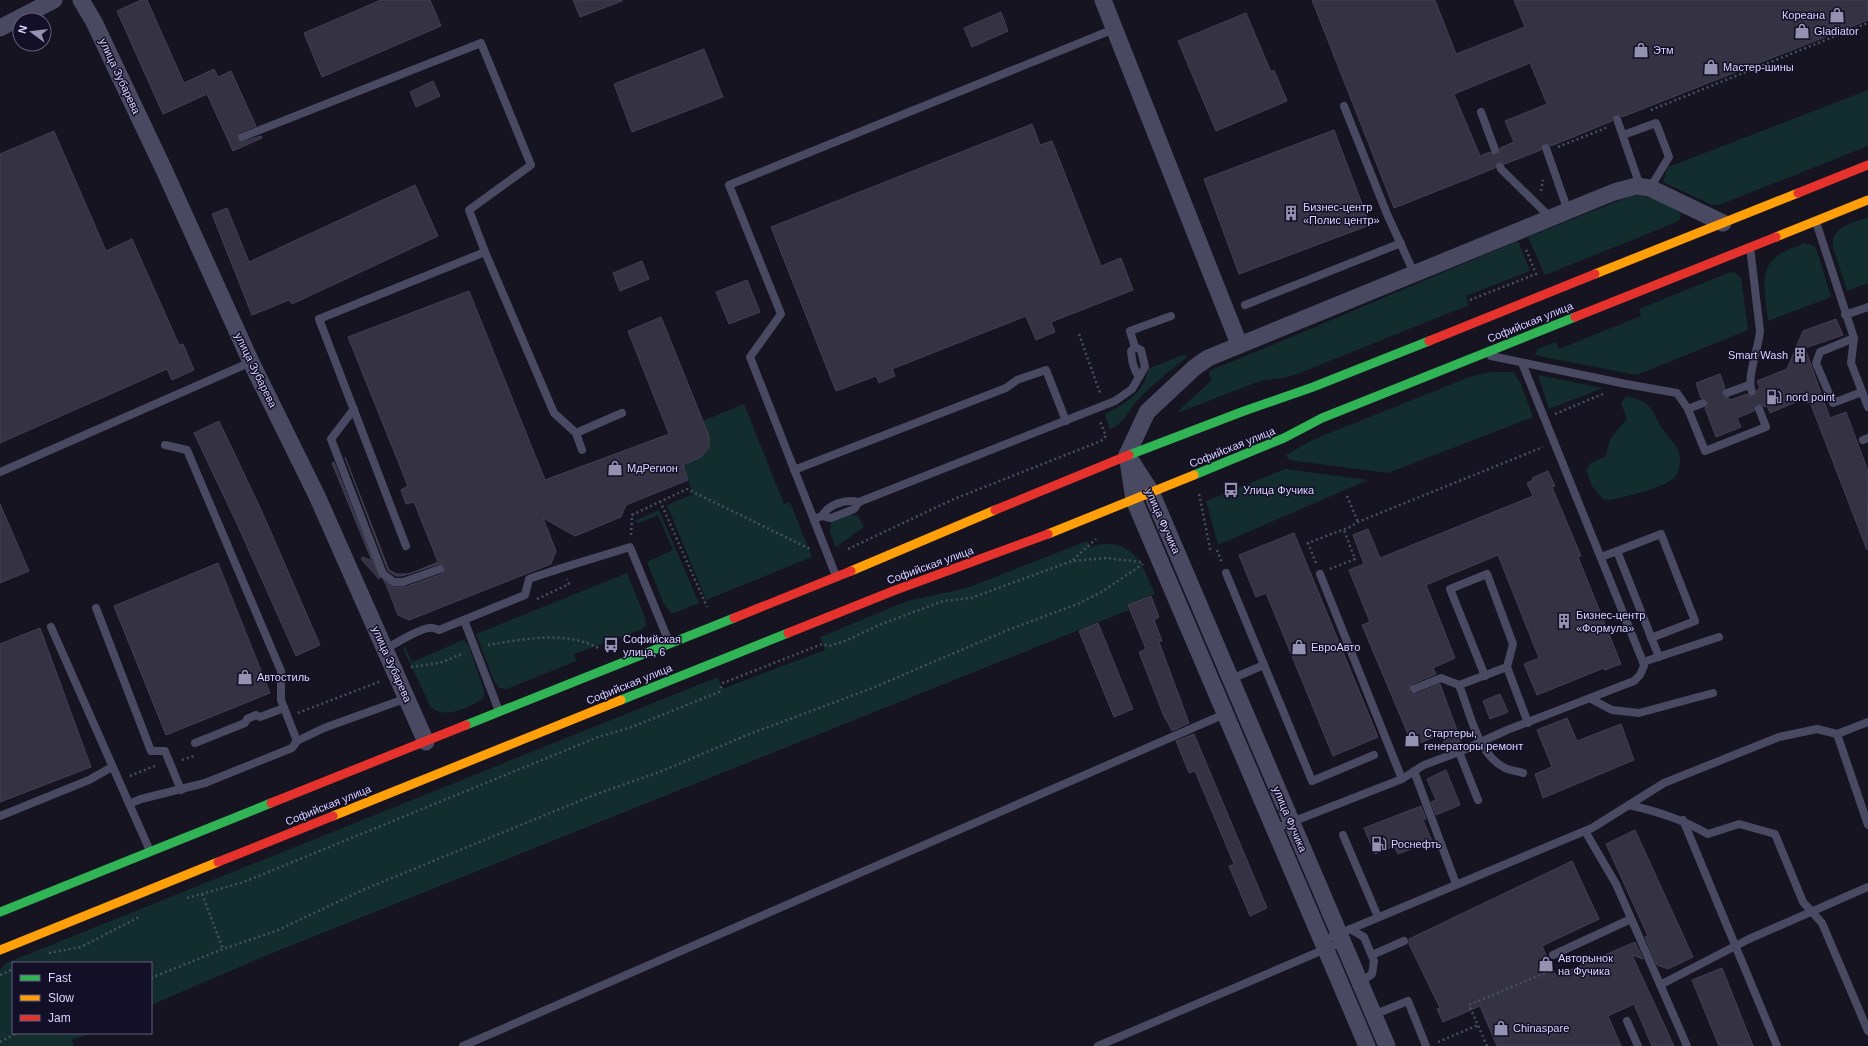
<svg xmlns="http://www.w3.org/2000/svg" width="1868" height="1046" viewBox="0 0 1868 1046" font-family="Arial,sans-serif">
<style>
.green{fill:#132c2d}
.building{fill:#343243;stroke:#433f54;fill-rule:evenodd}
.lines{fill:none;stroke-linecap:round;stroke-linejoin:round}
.path{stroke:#44505f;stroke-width:2.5;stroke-dasharray:2 3;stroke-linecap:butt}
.lane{stroke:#4a4962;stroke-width:8}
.street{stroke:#4a4962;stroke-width:17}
.fast{stroke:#30b455;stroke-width:9}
.slow{stroke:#ff9f0a;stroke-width:9}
.jam{stroke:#e5322d;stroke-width:9}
.labels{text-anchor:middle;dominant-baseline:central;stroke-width:3;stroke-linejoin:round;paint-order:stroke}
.poi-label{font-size:11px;fill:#d9d4ff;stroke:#130f26;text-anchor:start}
.street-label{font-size:11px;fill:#d9d4ff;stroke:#130f26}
</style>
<rect width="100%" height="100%" fill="#161421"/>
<g class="green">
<polygon points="1868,90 1868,146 1719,205 1712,205 1663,182 1668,167"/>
<path d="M1637 195C1652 197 1670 204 1681 214L1680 219 1677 222 1545 275 1528 237 1628 197Z"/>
<path d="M1868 217V283L1847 291 1833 247C1831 227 1852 223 1868 217Z"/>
<path d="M1518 241 1530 271 1466 296 1469 305 1300 373 1283 378 1260 381 1180 412 1179 410 1211 381 1209 371C1313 329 1414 284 1518 241Z"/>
<path d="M1804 243 1814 246 1817 251 1831 297 1768 321C1767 304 1759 276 1771 262 1779 252 1793 248 1804 243Z"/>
<polygon points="1734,272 1741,278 1748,330 1637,375 1538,356 1536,354 1537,349 1556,342 1559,349 1641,316 1639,309 1728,273"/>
<path d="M1185 354 1187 357C1171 370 1154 383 1140 398 1128 409 1126 423 1110 429L1105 414C1124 404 1145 393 1148 369Z"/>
<polygon points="1491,372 1514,372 1521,384 1533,417 1388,473 1289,460 1286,455 1312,440 1472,376"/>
<polygon points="1538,375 1603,388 1549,409"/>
<path d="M1626 396C1651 401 1650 408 1662 428 1668 438 1678 445 1680 457 1680 464 1680 471 1675 477 1667 487 1617 500 1604 500L1592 486 1586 470 1591 463 1606 456 1610 439 1627 419 1621 403Z"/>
<path d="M744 404 784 504 790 502 812 557 706 600 667 505 693 494 683 465C710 453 714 450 703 421Z"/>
<polygon points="1285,469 1368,480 1218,545 1206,501"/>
<polygon points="659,510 699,603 672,614 664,604 647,562 673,550 658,515 639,523 634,521"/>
<polygon points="848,514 858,516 864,527 836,547 830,533 831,523 835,519"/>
<path d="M1087 541 1090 547C1096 546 1103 543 1109 544 1137 544 1145 572 1155 594L1127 605 1129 610 270 954 151 1005V963H13V1033H91L72 1040 74 1046H0V970L6 963 718 677 722 689 825 650 820 637 907 601 967 588Z"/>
<polygon points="627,573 645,617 646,625 643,629 574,654 576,661 507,689 499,688 494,681 476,634"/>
<path d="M463 640 468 644 484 690V698C470 707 444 721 430 706L403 648 405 647 412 662Z"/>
</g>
<g class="building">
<polygon points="141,0 147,0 184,83 214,69 218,77 231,71 256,126 240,132 237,136 237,139 242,142 261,136 262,138 233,151 207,94 163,114 117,11"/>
<polygon points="381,0 430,0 441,26 322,77 304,33"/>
<polygon points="573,0 622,0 622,1 580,17"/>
<path d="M1312 0H1435L1456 54 1525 27 1514 0H1868V20L1622 117 1618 114H1615L1612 118V121L1551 146 1547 143H1544L1541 150 1505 164 1501 161H1498L1495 165V168L1394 208ZM1530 63 1547 104 1505 121 1514 142 1500 148V151L1497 155H1494L1490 152 1480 156 1454 94Z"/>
<polygon points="1001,12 1008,31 972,47 964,28"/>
<polygon points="1246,13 1271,72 1274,70 1287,101 1216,131 1178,41"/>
<polygon points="704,49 723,97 632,132 614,84"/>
<polygon points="433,81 440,96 416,107 410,92"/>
<polygon points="1032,124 1040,145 1052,141 1101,266 1121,258 1133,290 1051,322 1055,332 1036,340 1026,316 892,369 895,376 879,383 876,376 836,391 771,227"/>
<polygon points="1334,130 1370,225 1239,274 1204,179"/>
<polygon points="54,131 106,251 132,239 179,345 183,344 194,370 172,380 167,369 0,443 0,154"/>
<polygon points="415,185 438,236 292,304 289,300 252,315 212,214 227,208 249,262"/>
<polygon points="642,261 649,279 620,291 613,273"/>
<polygon points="747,280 760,312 729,324 716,292"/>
<polygon points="469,291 545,480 669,434 628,331 661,317 709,436 709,447 701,457 683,465 688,480 626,505 621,517 575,536 543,518 556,551 551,564 409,620 398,615 386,584 383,580 394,587 405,587 442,574 445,568 443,565 439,564 402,576 396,576 388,571 345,457 389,570 397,574 409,574 438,562 414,502 406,504 401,490 408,486 348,337"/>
<polygon points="1836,319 1843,335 1805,348 1830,418 1846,412 1868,471 1867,550 1810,402 1807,403 1805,398 1770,413 1767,406 1764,407 1762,405 1757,404 1755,406 1754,411 1737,418 1741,427 1716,437 1705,408 1708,401 1706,398 1701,398 1696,383 1720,374 1725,388 1722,392 1724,397 1729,398 1730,400 1747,394 1750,397 1754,397 1757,394 1757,390 1760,388 1757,381 1787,369 1803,331"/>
<polygon points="219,421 263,514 320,645 296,656 238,526 194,433"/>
<polygon points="334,462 380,578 379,579 361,559 363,557 372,561 332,463"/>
<polygon points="1548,471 1555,486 1552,487 1581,556 1578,557 1621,664 1605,670 1604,668 1537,695 1524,664 1539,658 1498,555 1426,585 1455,658 1433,668 1436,674 1412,684 1409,691 1411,694 1416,694 1440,684 1461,741 1446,747 1441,734 1413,746 1362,625 1370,622 1349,570 1364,564 1353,535 1368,529 1380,558 1533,496 1527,483 1533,480 1532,478"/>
<polygon points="0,504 29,571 0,583"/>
<polygon points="1294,533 1378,737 1333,756 1266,593 1256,597 1239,555"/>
<polygon points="218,563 270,693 166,735 114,606"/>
<polygon points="1151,596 1159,617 1154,620 1162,641 1159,642 1189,723 1172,731 1166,719 1165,719 1139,652 1146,649 1128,605"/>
<polygon points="1098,623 1133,709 1114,717 1079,631"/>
<polygon points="40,628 91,767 0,802 0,644"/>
<polygon points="1500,694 1508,712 1490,719 1483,701"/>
<polygon points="1567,718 1577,741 1621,724 1634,760 1543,798 1535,774 1552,767 1537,730"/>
<polygon points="1194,734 1267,908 1250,916 1229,866 1234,864 1195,771 1189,773 1176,741"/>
<polygon points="1446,770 1460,805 1436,815 1431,802 1436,800 1427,779"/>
<polygon points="1421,806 1426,819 1423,820 1432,841 1398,854 1394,846 1375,854 1364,828"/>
<polygon points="1635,830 1693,957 1668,969 1657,965 1645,937 1648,936 1606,844"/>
<polygon points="1572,861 1599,919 1542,946 1556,976 1635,942 1643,959 1632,955 1674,1046 1652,1046 1634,1004 1608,1016 1621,1046 1497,1046 1480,1006 1443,1022 1437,1009 1440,1008 1409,944 1409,939"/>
<polygon points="1722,968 1753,1046 1719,1046 1692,980"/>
</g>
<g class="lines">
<g class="path">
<polyline points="1651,110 1868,23"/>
<polyline points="1558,147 1608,127"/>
<polyline points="1541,191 1543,180"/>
<polyline points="1470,300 1536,274 1525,247"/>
<polyline points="1079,334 1100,393"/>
<polyline points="1555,414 1605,393"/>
<polyline points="1199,494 1211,553"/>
<polyline points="1347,496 1358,522"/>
<polyline points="660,501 707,607"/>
<polyline points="631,535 632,515 687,489 812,550"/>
<polyline points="848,549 954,499 1101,441 1106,436 1100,421"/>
<polyline points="1217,550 1222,563"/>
<polyline points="1073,560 1096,539"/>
<polyline points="1316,563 1308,543 1350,527 1358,522 1543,447"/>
<polyline points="1330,569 1355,559 1344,530"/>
<polyline points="537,599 569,584 567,579"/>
<path d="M488 645C523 639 567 630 600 649"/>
<polyline points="411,667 440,663 464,653"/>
<polyline points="298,713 381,681"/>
<polyline points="182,760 194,756"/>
<polyline points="130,776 157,765"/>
<polyline points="202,894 223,949"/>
<polyline points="187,898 244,882 598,737 632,727 719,692 723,683 822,644 829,646 845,641 879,625 943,601 971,598 1072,561 1106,558 1141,562"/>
<polyline points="49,953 81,947 139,917"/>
<polyline points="0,975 13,969"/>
<polyline points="151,978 223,949 276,931 365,889 594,795 662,771 747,735 870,689 1008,630 1080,603 1103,591 1143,564"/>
<polyline points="0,1042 17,1033"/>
<polyline points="1438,1042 1478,1025"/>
<polyline points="1487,1046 1469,1005 1557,968"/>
</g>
<g class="lane">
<polyline points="1344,106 1387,214 1414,273"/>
<polyline points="1481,112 1495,150"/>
<polyline points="1617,119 1640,186"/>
<polyline points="1623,135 1656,123 1669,157 1650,188"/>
<polyline points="242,137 481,43 531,165 469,210 485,252 319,319 406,546"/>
<polyline points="1546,148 1568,211"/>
<polyline points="1500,166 1501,169 1551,218"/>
<polyline points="1816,222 1854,338 1851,363 1868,407"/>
<path d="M1750 247 1760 331C1759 348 1746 377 1752 392"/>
<polyline points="485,252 554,413 576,433"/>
<polyline points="1245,305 1401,243"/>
<polyline points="1845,315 1868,307"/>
<polyline points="1854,338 1820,352 1816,363 1833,403 1862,392"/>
<path d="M1135 347 1141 350 1145 367 1139 377C1133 369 1132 360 1131 351Z"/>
<polyline points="1135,347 1130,331 1171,316"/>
<polyline points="1491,356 1626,384 1677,393 1688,409 1705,451 1766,427 1759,409"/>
<polyline points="1727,393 1749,385"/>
<polyline points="354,409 331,439 383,574 394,582 403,582 440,569"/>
<polyline points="1688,409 1703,403"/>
<polyline points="1863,440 1868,438"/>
<polyline points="165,445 187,450 281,671 281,700 297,741"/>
<polyline points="582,450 576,433 622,413"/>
<polyline points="794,470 1006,388 1017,380 1046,370 1066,421"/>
<polyline points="0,472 251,362"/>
<polyline points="859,502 1115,401 1132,389 1139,377"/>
<path d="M814 519 822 516 831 518 854 509 859 502C845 499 829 504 822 516"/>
<polyline points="1617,551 1661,534 1695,621 1651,638"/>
<polyline points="1601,557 1617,551 1659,657"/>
<polyline points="1226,573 1312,781 1374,755"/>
<polyline points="1320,574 1402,779"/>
<polyline points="836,576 750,357 781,314 729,185 1114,29"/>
<polyline points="96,608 151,751 165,751 181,790"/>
<polyline points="464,620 499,711"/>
<polyline points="51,627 150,851"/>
<path d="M385 649C397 643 418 629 429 628 432 627 436 629 439 630L525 595 529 579C562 567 596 558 630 547L669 642"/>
<polyline points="1643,662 1719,637"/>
<polyline points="1485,676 1450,589 1487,574 1513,644 1507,667"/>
<polyline points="1231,679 1264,665"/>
<polyline points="1414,689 1441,678 1459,685"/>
<polyline points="1591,699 1612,710 1639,713 1713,693"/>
<polyline points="1837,734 1868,722"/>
<polyline points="195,743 245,723 247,719 256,715 260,717 284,708"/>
<polyline points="1459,752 1478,800"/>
<polyline points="1414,771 1456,884"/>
<path d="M1523 773C1518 771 1511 771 1505 768 1477 754 1470 712 1459 685L1507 667 1528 723"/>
<polyline points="129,804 141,799 205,783 292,748 297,741 324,728 407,698"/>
<path d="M1629 805C1659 812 1681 819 1708 834L1739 824 1775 834 1803 902 1822 923 1868 1031"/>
<polyline points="0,816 89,780 112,767"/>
<polyline points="1683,820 1777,1046"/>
<polyline points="1274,829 1402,779 1424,765 1459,752 1507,730 1634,681 1640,675 1644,666 1643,662 1522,363"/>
<polyline points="1585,831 1616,884 1687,1046"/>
<polyline points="1343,835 1378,917"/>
<polyline points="1350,929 1364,937 1374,961 1372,974 1360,983"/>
<polyline points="1322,941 1592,828 1664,783 1779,737 1817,729 1837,734 1868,825"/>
<polyline points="1372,955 1404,941"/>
<polyline points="1553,955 1631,919"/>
<polyline points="1660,985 1749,939 1868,887"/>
<polyline points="1373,1015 1408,1001 1426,1046"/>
<polyline points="1627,1021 1638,1046"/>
<polyline points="463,1046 1227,713"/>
<polyline points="1098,1046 1342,942"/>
</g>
<g class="street">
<polyline points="81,0 94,22 165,172 251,362 317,496 426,742"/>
<polyline points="1103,0 1239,344"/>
<polyline points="0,28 54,0"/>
<polyline points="1127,455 1147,412 1194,368 1208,358 1614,192 1636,186 1650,188 1723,223"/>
<polyline points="1127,455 1151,492 1387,1046"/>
<polyline points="1128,461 1134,500 1367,1046"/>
</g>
<g class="fast">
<polyline points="1129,455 1244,411 1313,387 1429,341"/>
<polyline points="1194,475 1284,438 1322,418 1575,317"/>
<polyline points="621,700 788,633"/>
<polyline points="466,725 734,618"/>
<polyline points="0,912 271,803"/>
</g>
<g class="slow">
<polyline points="1776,237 1868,200"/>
<polyline points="1595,274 1798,193"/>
<polyline points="1048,534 1194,475"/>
<polyline points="851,571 995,510"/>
<polyline points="333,816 621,700"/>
<polyline points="0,950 218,862"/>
</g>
<g class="jam">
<polyline points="1798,193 1868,165"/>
<polyline points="1575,317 1776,237"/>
<polyline points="1429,341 1595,274"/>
<polyline points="995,510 1129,455"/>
<polyline points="734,618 851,571"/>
<polyline points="788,633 893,591 1048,534"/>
<polyline points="271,803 466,725"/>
<polyline points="218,862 333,816"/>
</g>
</g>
<defs>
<symbol id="shop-bare" viewBox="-9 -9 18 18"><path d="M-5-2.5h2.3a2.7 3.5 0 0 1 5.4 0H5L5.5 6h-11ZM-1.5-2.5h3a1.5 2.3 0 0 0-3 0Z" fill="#9591b1" stroke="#130f26" stroke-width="2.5" paint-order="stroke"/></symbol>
<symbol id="building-bare" viewBox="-9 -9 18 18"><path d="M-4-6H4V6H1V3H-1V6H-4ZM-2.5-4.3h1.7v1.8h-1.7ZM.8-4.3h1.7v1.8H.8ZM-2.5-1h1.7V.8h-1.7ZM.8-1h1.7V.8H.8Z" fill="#9591b1" stroke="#130f26" stroke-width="2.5" paint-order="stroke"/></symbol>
<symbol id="fuel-bare" viewBox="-9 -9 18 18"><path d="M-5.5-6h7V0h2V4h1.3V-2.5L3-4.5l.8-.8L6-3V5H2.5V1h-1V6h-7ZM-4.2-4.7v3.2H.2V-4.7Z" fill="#9591b1" stroke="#130f26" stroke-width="2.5" paint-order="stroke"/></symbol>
<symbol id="bus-bare" viewBox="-9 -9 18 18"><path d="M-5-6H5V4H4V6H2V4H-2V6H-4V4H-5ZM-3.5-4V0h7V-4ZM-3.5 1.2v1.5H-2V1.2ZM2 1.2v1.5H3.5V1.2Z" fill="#9591b1" stroke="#130f26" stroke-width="2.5" paint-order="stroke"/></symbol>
</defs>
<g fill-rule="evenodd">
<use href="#shop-bare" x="1826" y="4" width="22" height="22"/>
<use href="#shop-bare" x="1791" y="20" width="22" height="22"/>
<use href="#shop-bare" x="1630" y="39" width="22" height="22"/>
<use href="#shop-bare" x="1700" y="56" width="22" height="22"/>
<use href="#building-bare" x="1280" y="202" width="22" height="22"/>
<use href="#building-bare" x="1789" y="344" width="22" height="22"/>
<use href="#fuel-bare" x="1763" y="386" width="22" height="22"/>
<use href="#shop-bare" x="604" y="457" width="22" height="22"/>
<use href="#bus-bare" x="1220" y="479" width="22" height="22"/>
<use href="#building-bare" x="1553" y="610" width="22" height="22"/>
<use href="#bus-bare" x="600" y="634" width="22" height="22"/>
<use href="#shop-bare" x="1288" y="636" width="22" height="22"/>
<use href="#shop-bare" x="234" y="666" width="22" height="22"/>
<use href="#shop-bare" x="1401" y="728" width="22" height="22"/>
<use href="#fuel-bare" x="1368" y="833" width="22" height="22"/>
<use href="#shop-bare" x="1535" y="953" width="22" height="22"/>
<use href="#shop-bare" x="1490" y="1017" width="22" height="22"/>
</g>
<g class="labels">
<g class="poi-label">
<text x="1825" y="15" text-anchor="end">Кореана</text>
<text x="1814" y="31">Gladiator</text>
<text x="1653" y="50">Этм</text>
<text x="1723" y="67">Мастер-шины</text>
<text x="1303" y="207">Бизнес-центр<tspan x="1303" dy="13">«Полис центр»</tspan></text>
<text x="1788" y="355" text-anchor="end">Smart Wash</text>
<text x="1786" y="397">nord point</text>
<text x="627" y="468">МдРегион</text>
<text x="1243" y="490">Улица Фучика</text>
<text x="1576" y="615">Бизнес-центр<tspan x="1576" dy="13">«Формула»</tspan></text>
<text x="623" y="639">Софийская<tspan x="623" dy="13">улица, 6</tspan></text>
<text x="1311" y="647">ЕвроАвто</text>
<text x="257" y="677">Автостиль</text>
<text x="1424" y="733">Стартеры,<tspan x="1424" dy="13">генераторы ремонт</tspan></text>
<text x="1391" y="844">Роснефть</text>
<text x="1558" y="958">Авторынок<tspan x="1558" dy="13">на Фучика</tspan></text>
<text x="1513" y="1028">Chinaspare</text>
</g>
<g class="street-label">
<text transform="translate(120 76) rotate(65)">улица Зубарева</text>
<text transform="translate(1530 322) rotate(-22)">Софийская улица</text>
<text transform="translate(256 370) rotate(64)">улица Зубарева</text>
<text transform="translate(1232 447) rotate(-22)">Софийская улица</text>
<text transform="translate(1163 521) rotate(66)">улица Фучика</text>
<text transform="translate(930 565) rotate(-20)">Софийская улица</text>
<text transform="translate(392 664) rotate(66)">улица Зубарева</text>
<text transform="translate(629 684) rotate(-22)">Софийская улица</text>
<text transform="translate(328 805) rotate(-22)">Софийская улица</text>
<text transform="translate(1290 819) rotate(67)">улица Фучика</text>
</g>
</g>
<rect x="12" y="962" width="140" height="72" fill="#130f26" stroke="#625e7d"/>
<rect x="20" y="975" width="20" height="6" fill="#30b455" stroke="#625e7d"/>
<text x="48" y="982" font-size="12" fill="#d9d4ff">Fast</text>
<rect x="20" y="995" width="20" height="6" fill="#ff9f0a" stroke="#625e7d"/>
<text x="48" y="1002" font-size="12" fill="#d9d4ff">Slow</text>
<rect x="20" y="1015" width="20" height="6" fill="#e5322d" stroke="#625e7d"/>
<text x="48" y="1022" font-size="12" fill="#d9d4ff">Jam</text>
<g transform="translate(32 32) rotate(285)"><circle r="19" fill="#130f26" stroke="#625e7d"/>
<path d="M0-3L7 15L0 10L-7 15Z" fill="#9591b1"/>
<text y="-6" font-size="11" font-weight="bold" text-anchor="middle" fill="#d9d4ff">N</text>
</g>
</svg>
